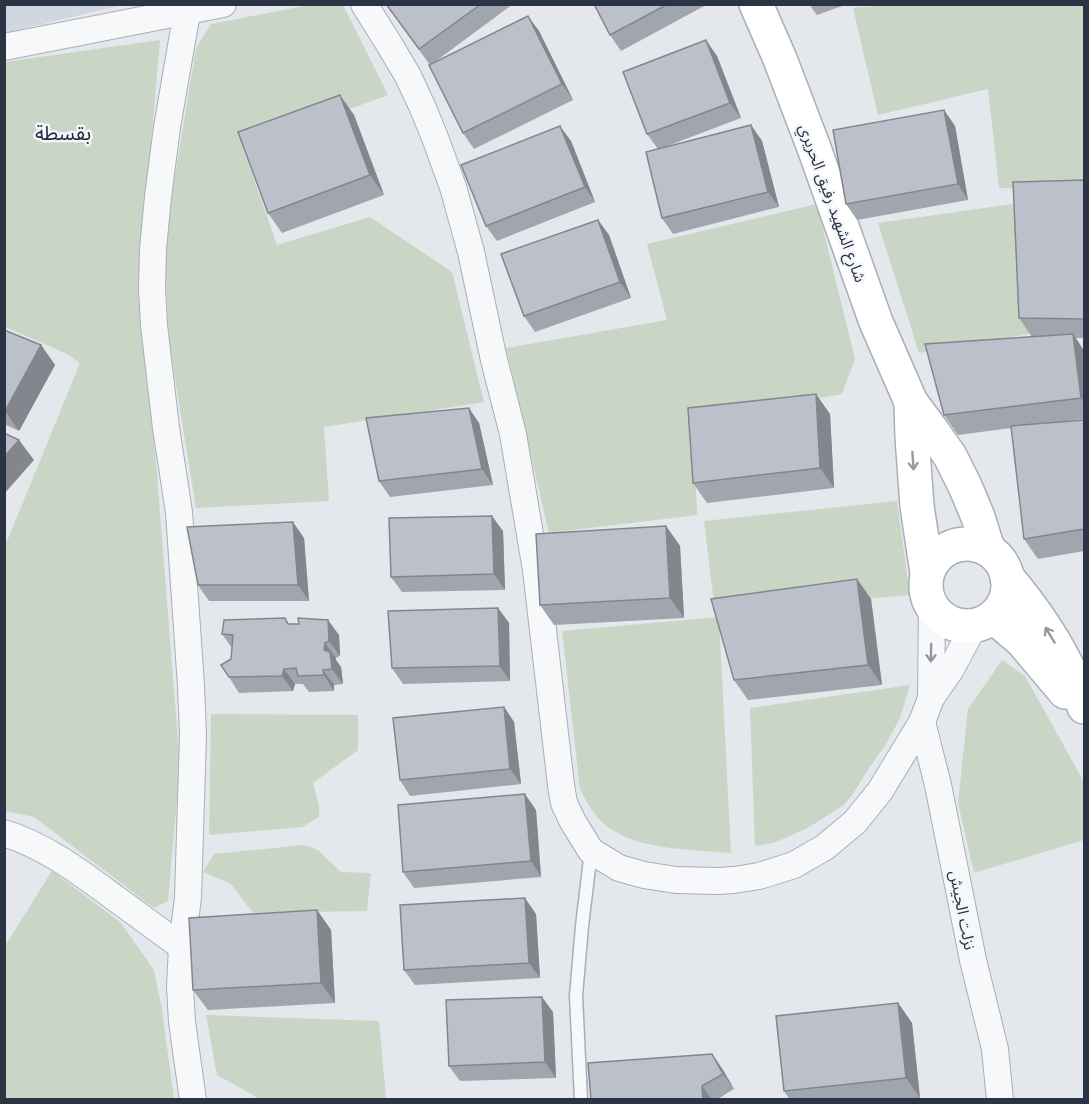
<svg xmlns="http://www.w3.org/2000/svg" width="1089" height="1104" viewBox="0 0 1089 1104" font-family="Quicksand,'Noto Sans Arabic',sans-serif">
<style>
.built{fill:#d2d6de}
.green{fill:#c9d6c5}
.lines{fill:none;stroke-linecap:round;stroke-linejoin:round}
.lane-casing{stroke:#a9aeb7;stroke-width:15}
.street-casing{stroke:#a9aeb7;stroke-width:28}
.secondary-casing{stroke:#a9aeb7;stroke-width:36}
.lane{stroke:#f7f8fa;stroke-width:12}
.street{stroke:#f7f8fa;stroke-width:26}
.secondary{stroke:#fff;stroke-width:33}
.wall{fill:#a1a5ae}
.shaded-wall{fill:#83868d}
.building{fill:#bbc0ca;stroke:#83868d;stroke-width:1.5}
.oneway{stroke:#959aa2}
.oneway2{stroke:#9196a0}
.labels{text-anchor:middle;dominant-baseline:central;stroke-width:5;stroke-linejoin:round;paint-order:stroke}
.street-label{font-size:16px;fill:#2b3445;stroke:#f4f6f9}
.quarter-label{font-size:20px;fill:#1d2536;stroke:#f4f6f9}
</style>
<rect width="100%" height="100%" fill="#e4e7ec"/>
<polygon class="built" points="4,5 122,5 5,33"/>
<g class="green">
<polygon points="899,4 1084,5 1084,190 999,188 988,89 878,115 853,8"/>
<polygon points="309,5 343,5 388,95 243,148 277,245 370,217 452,272 484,402 324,427 329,501 196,508 169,342 164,243 196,48 211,24"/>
<polygon points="160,40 138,295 154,437 180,766 168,901 154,908 34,817 5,811 5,542 8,539 80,363 65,353 5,327 4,62"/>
<polygon points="1020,203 1029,334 919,353 878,223"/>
<polygon points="817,204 855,359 842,394 693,419 697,515 549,533 506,348 667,320 647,244"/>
<polygon points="897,501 910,595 715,611 704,521"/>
<path d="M719 617 731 853C692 849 640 851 608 827 595 818 587 803 580 789L562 631Z"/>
<polygon points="1002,660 1025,676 1084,782 1084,840 974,873 958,803 968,709"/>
<polygon points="910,685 900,718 886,744 867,771 855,791 844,805 806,829 773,843 755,846 750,708"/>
<polygon points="211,714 358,715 358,750 313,783 319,806 319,817 302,827 209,835"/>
<polygon points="304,845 318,850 341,872 371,873 367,911 253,913 230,883 203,872 214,854"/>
<polygon points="52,871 120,922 154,970 162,1009 174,1099 5,1099 5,946"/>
<polygon points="206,1015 379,1021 386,1099 260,1099 217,1075"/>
</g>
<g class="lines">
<defs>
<polyline id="lane" points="581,1100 576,996 582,926 591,851"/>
<g id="street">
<polyline points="364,4 389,44 408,76 422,106 434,135 453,187 471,252 494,360 513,434 536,570 561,785 564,803 573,822 591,851 619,868 644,875 676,880 718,881 734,880 759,876 794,865 825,847 855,822 880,791 922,722 931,698 951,669 974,626"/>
<polyline points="187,12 167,127 158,197 153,249 152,289 154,325 166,428 179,512 191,686 193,735 188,897 182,947 180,986 182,1022 193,1100"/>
<polyline points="4,47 223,4"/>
<polyline points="931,698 932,608"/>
<polyline points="922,722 938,785 973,960 995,1049 1000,1100"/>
<path d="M4 833C46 846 81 873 115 898 138 915 160 931 182 947"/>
</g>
<g id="secondary">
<polyline points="756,4 780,59 814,148 876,322 911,402 931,429 950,456 965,486 978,517 988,549"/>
<polyline points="911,402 912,437 917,506 927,573"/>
<circle cx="967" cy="585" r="41"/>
<path d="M1007 577C1040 616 1068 658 1084 707"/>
<polyline points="994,617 1022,641 1065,692"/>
</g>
</defs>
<use href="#lane" class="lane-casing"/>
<use href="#street" class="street-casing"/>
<use href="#secondary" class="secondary-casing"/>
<use href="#lane" class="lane"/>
<use href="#street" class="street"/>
<use href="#secondary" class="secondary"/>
</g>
<g class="wall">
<polygon points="386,4 513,4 432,64 539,31 573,100 474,149 463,133 430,65"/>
<polygon points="594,4 705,4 706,5 621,51 610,35"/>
<polygon points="809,4 848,4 817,15"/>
<polygon points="717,56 741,118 662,148 751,125 762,141 779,207 673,234 662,218 658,149 647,134"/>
<polygon points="944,110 955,126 968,200 857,220 846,204"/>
<polygon points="354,115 384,195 282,233 268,213"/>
<polygon points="571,141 595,202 497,241 486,226"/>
<polygon points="1084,180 1084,338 1076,338 1084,351 1084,419 1066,421 1084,420 1084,551 1038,559 1024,539 1011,428 958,435 944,415 1032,337 1019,318"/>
<polygon points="598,220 609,235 631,298 535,332 524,316"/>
<polygon points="4,330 41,345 55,365 19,431 4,424"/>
<polygon points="830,414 834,488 707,503 693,483"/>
<polygon points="479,423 493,485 390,497 379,481"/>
<polygon points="666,526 680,546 684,618 554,625 540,605"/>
<polygon points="503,531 505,590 402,592 391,577"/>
<polygon points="304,538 309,601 209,601 198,585"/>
<polygon points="857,579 871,599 882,685 748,700 734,680"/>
<polygon points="498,608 509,623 510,681 403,684 392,668"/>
<polygon points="285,618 289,624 339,635 340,656 336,658 336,660 341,667 343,684 334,685 334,691 309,692 303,684 295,684 293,691 239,693 229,677 232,648 222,634"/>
<polygon points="504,707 514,722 521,784 410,796 400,780"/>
<polygon points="536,810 541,877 414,888 403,872"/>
<polygon points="317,910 331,930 335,1003 208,1010 193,990"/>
<polygon points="536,914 540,978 415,985 404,970"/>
<polygon points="898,1003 912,1023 920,1098 904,1100 790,1100 784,1091"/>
<polygon points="553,1012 556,1078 460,1081 449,1066"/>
<polygon points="712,1054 723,1070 734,1089 716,1100 591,1100"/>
</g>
<g class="shaded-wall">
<polygon points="528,16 539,31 573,100 562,84"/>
<polygon points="706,40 717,56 741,118 730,103"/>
<polygon points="340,95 354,115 384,195 370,175"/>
<polygon points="944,110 955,126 968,200 958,184"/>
<polygon points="751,125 762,141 779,207 768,192"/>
<polygon points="560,126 571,141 595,202 585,187"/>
<polygon points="598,220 609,235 631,298 620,282"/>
<polygon points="1073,334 1084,351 1084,403 1081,398"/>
<polygon points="41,345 55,365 19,431 5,411"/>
<polygon points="816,394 830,414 834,488 820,468"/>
<polygon points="469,408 479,423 493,485 482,469"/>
<polygon points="19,440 34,460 4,494 4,457"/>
<polygon points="492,516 503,531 505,590 494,574"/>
<polygon points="293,522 304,538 309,601 298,585"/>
<polygon points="666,526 680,546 684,618 670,598"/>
<polygon points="857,579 871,599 882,685 868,665"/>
<polygon points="498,608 509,623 510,681 500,666"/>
<polygon points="328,620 339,635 340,656 329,641"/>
<polygon points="325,643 336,658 336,660 341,667 343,684 332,669 324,650"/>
<polygon points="284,669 295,684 293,691 282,676"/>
<polygon points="323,670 334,685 334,691 324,675"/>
<polygon points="504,707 514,722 521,784 510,769"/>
<polygon points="525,794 536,810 541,877 531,861"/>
<polygon points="525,898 536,914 540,978 529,963"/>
<polygon points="317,910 331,930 335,1003 321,983"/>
<polygon points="542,997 553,1012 556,1078 545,1062"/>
<polygon points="898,1003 912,1023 920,1098 906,1078"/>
<polygon points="712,1054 723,1070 734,1089 723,1074"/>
<polygon points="702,1086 712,1100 703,1100"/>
</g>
<g class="building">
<polygon points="386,4 481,4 419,49"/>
<polygon points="594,4 668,4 610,35"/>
<polygon points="528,16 562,84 463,133 429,65"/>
<polygon points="706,40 730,103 647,134 623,72"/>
<polygon points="340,95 370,175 268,213 238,132"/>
<polygon points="944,110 958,184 846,204 833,130"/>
<polygon points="751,125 768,192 662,218 646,152"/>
<polygon points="560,126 585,187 486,226 461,165"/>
<polygon points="1084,180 1084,319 1019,318 1013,182"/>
<polygon points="598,220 620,282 524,316 501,254"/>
<polygon points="4,330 41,345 5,411 4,410"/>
<polygon points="1073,334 1081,398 944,415 925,344"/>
<polygon points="816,394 820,468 693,483 688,408"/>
<polygon points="469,408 482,469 379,481 366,418"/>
<polygon points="1084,420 1084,529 1024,539 1011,426"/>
<polygon points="4,433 19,440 4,457"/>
<polygon points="492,516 494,574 391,577 389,518"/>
<polygon points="293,522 298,585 198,585 187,527"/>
<polygon points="666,526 670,598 540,605 536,534"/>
<polygon points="857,579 868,665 734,680 711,599"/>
<polygon points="498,608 500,666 392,668 388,611"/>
<polygon points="285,618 288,624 299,624 298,618 328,620 329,641 325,643 324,650 330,652 332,669 323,670 324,675 298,676 296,668 284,669 282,676 229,677 221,665 231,659 233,635 222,634 224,620"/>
<polygon points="504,707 510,769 400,780 393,718"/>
<polygon points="525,794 531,861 403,872 398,805"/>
<polygon points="525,898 529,963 404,970 400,905"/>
<polygon points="317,910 321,983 193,990 189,918"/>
<polygon points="542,997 545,1062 449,1066 446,1000"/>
<polygon points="898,1003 906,1078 784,1091 776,1016"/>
<polygon points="712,1054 723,1074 702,1086 703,1100 591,1100 588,1063"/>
</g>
<defs><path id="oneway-shaft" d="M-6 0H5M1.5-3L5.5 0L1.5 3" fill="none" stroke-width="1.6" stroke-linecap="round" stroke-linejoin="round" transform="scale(1.5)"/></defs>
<g class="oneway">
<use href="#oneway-shaft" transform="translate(913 461) rotate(86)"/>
<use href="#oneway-shaft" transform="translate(1050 635) rotate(-121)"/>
</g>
<use class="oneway2" href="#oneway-shaft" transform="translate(931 653) rotate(91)"/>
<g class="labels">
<g class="street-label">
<text transform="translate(833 203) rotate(70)">شارع الشهيد رفيق الحريري</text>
<text transform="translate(963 910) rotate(79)">نزلت الجيش</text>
</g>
<g class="quarter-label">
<text x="63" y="132">بقسطة</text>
</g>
</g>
<rect width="1089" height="1104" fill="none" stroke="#2b3445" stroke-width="12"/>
</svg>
